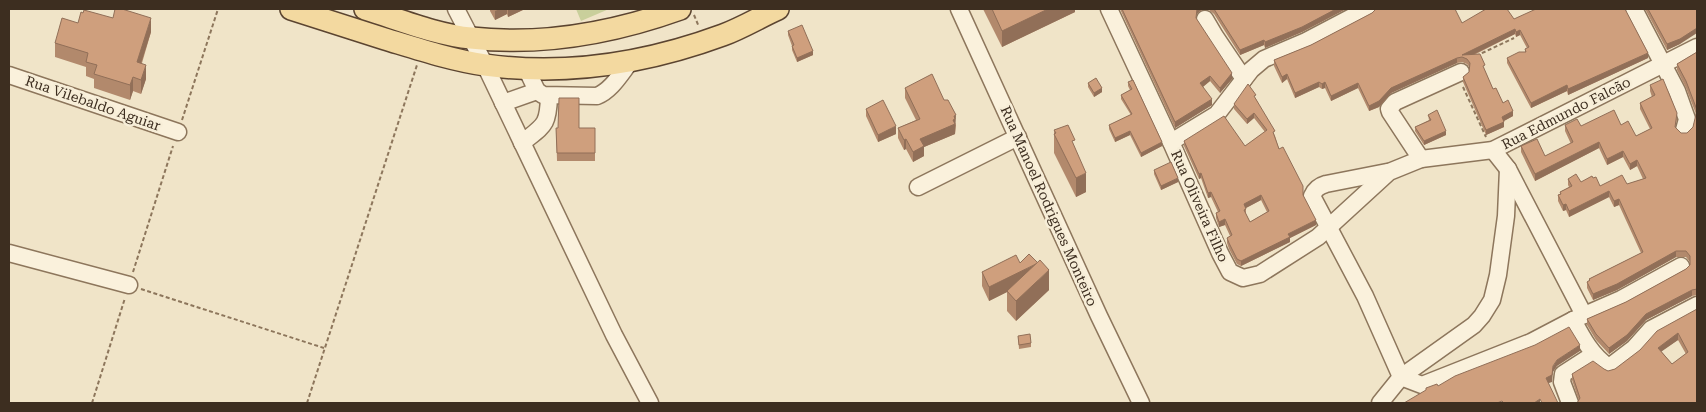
<svg xmlns="http://www.w3.org/2000/svg" width="1706" height="412" viewBox="0 0 1706 412" font-family="'Roboto Serif',serif">
<style>
.green{fill:#c9cf9b}
.lines{fill:none;stroke-linecap:round;stroke-linejoin:round}
.minor-casing{stroke:#8d765c;stroke-width:19}
.major-casing{stroke:#5b4430;stroke-width:24}
.path{stroke:#8d765c;stroke-width:2;stroke-dasharray:4 2.5;stroke-linecap:butt}
.minor{stroke:#faf1dc;stroke-width:16}
.major{stroke:#f3d9a0;stroke-width:21}
.wall{fill:#b2896c;fill-rule:evenodd}
.shaded-wall{fill:#916f58}
.building{fill:#cf9f7d;stroke:#916f58;fill-rule:evenodd}
.labels{text-anchor:middle;dominant-baseline:central;stroke-width:5;stroke-linejoin:round;paint-order:stroke}
.street-label{font-size:14px;fill:#3d2e20;stroke:#f7eed8}
</style>
<rect width="100%" height="100%" fill="#f0e4c8"/>
<polygon class="green" points="576,9 609,9 581,21"/>
<g class="lines">
<defs>
<g id="minor">
<polyline points="456,9 485,65 614,335 650,403"/>
<polyline points="959,9 1099,316 1141,403"/>
<polyline points="1109,9 1171,142 1220,253 1230,272 1243,278 1260,274 1318,237 1389,172 1421,159 1493,150 1697,47"/>
<polyline points="1634,9 1677,91 1687,119 1684,130"/>
<polyline points="1205,19 1215,36 1244,79"/>
<path d="M526 68 537 91 543 95 597 96C612 90 621 73 631 61"/>
<polyline points="9,75 178,132"/>
<polyline points="503,103 537,91"/>
<polyline points="1171,142 1217,114 1251,70 1264,59 1306,41 1367,9"/>
<path d="M522 143C544 125 548 126 549 97"/>
<polyline points="1493,150 1508,169 1584,315"/>
<polyline points="1421,159 1390,112 1389,109 1395,102 1461,72"/>
<path d="M1387 172 1326 184C1319 186 1315 189 1312 196L1365 296 1401 377 1422 385 1531 342 1573 320 1621 299 1681 266"/>
<polyline points="918,187 1018,137"/>
<polyline points="9,253 129,285"/>
<path d="M1573 320C1582 337 1592 356 1609 367L1634 348 1651 329 1697 305"/>
<polyline points="1380,403 1401,377 1474,325 1482,316 1492,300 1498,275 1506,216 1508,169"/>
<polyline points="1570,403 1562,382 1563,374 1594,354"/>
</g>
<g id="major">
<path d="M291 9C323 19 354 29 385 39 418 49 451 60 485 65 565 76 647 63 723 35 742 28 760 17 778 9"/>
<path d="M365 9C398 19 437 35 471 38 543 46 613 33 680 9"/>
</g>
</defs>
<use href="#minor" class="minor-casing"/>
<use href="#major" class="major-casing"/>
<g class="path">
<polyline points="694,15 699,27"/>
<polyline points="1476,56 1514,38"/>
<polyline points="1463,87 1486,137"/>
<polyline points="182,120 218,9"/>
<polyline points="133,272 173,146"/>
<polyline points="141,289 324,348"/>
<polyline points="92,403 125,298"/>
<polyline points="307,403 417,65"/>
</g>
<use href="#minor" class="minor"/>
<use href="#major" class="major"/>
</g>
<g class="wall">
<polygon points="490,9 525,9 508,17 507,14 495,20 490,11"/>
<polygon points="983,9 1075,9 1075,12 1002,47"/>
<polygon points="1120,9 1346,9 1302,32 1265,48 1264,45 1240,55 1214,14 1209,10 1204,9 1200,11 1196,14 1196,18 1232,79 1220,93 1210,81 1203,87 1212,105 1175,128"/>
<polygon points="1645,9 1697,9 1680,44 1667,50"/>
<polygon points="1372,13 1462,23 1514,19 1648,58 1568,95 1567,91 1531,108 1507,63 1507,58 1525,52 1525,49 1527,48 1520,35 1516,37 1515,34 1474,55 1485,71 1493,89 1513,116 1504,121 1504,127 1486,135 1463,82 1463,77 1469,72 1470,68 1467,64 1462,62 1457,63 1391,93 1379,107 1369,111 1358,88 1331,101 1325,88 1322,89 1319,87 1295,98 1287,79 1282,83 1274,66 1274,60 1311,45"/>
<polygon points="113,18 151,32 142,63 146,79 141,94 133,91 130,100 94,88 94,79 86,76 86,67 55,57 55,43 78,23"/>
<polygon points="788,31 813,55 797,62 792,50 792,46 788,35"/>
<polygon points="1697,52 1697,295 1692,296 1646,320 1627,341 1609,354 1596,340 1587,325 1587,319 1626,302 1686,269 1690,265 1690,262 1686,257 1676,257 1617,290 1593,300 1587,288 1587,282 1589,281 1589,279 1641,253 1619,205 1614,207 1609,197 1569,217 1566,210 1563,211 1558,201 1558,195 1560,194 1560,192 1569,187 1568,185 1568,179 1581,182 1593,178 1600,186 1627,184 1643,179 1637,166 1630,170 1623,157 1607,165 1599,148 1535,181 1521,152 1521,146 1545,156 1571,144 1565,131 1565,125 1581,126 1621,125 1636,136 1650,129 1640,109 1640,103 1652,97 1650,91 1650,85 1677,119 1675,128 1681,133 1687,133 1693,127 1696,114 1686,88 1677,70 1677,64"/>
<polygon points="1128,82 1162,146 1141,157 1130,135 1115,142 1109,129 1109,125 1131,115 1121,99 1121,95 1130,90 1128,86"/>
<polygon points="1088,83 1102,92 1094,97 1088,87"/>
<polygon points="905,88 944,100 956,125 955,134 924,147 924,156 913,162 906,149 904,150 898,138 898,128 916,120 905,98"/>
<path d="M1256 99 1275 136 1279 149 1303 195 1316 225 1290 238V242L1241 266 1237 264 1229 249 1227 243V238L1230 236 1225 225 1219 227 1216 218V213L1218 212 1211 197 1208 198 1201 178 1199 179 1184 146V141L1245 146 1265 132 1254 118 1247 124 1234 109V104ZM1261 200 1267 212 1250 222 1246 214V208Z"/>
<polygon points="866,109 896,134 878,142 866,116"/>
<polygon points="1428,115 1446,135 1424,145 1415,131 1415,127 1429,120"/>
<polygon points="556,128 595,128 595,161 557,161"/>
<polygon points="1054,130 1075,148 1086,192 1076,197 1054,153"/>
<polygon points="1154,170 1178,182 1161,190 1154,174"/>
<polygon points="1020,263 1049,290 1016,321 1007,311 1007,292 989,301 982,286 982,272"/>
<path d="M1697 309V403L1579 401 1572 380V374L1604 369 1608 371 1615 369ZM1678 340 1686 354 1672 364 1661 351Z"/>
<polygon points="1018,336 1031,343 1031,347 1019,349"/>
</g>
<g class="shaded-wall">
<polygon points="500,9 507,9 507,14 495,20 495,11"/>
<polygon points="508,9 525,9 508,17"/>
<polygon points="1048,9 1075,9 1075,12 1002,47 1002,31"/>
<polygon points="1196,9 1204,9 1200,11 1196,15"/>
<polygon points="1336,9 1346,9 1302,32 1265,48 1265,42"/>
<polygon points="151,18 151,32 137,76 137,62"/>
<polygon points="1697,28 1697,33 1680,44 1667,50 1667,44"/>
<polygon points="1515,29 1515,34 1466,58 1462,55"/>
<polygon points="1520,30 1520,35 1516,37 1516,32"/>
<polygon points="1264,40 1264,45 1240,55 1240,50"/>
<polygon points="813,51 813,55 797,62 797,58"/>
<polygon points="1648,53 1648,58 1568,95 1568,89"/>
<polygon points="1457,58 1457,63 1391,93 1379,107 1369,111 1369,106 1391,88"/>
<polygon points="146,65 146,79 141,94 141,80"/>
<polygon points="1232,73 1232,79 1220,93 1220,88"/>
<polygon points="1287,74 1287,79 1282,83 1282,77"/>
<polygon points="1210,76 1210,81 1200,89 1200,83"/>
<polygon points="133,77 133,91 130,100 130,85"/>
<polygon points="1319,82 1319,87 1295,98 1295,93"/>
<polygon points="1325,82 1325,88 1322,89 1322,84"/>
<polygon points="1358,83 1358,88 1331,101 1331,96"/>
<polygon points="1567,85 1567,91 1531,108 1531,103"/>
<polygon points="1102,88 1102,92 1094,97 1094,93"/>
<polygon points="1212,99 1212,105 1175,128 1175,122"/>
<polygon points="1513,111 1513,116 1502,122 1502,117"/>
<polygon points="1254,113 1254,118 1247,124 1247,119"/>
<polygon points="956,115 955,134 924,147 924,156 913,162 913,152 920,139"/>
<polygon points="1504,122 1504,127 1486,135 1486,130"/>
<polygon points="896,126 896,134 878,142 878,135"/>
<polygon points="1130,131 1130,135 1115,142 1115,138"/>
<polygon points="1446,131 1446,135 1424,145 1424,141"/>
<polygon points="906,139 906,149 904,150 904,140"/>
<polygon points="1162,142 1162,146 1141,157 1141,153"/>
<polygon points="1599,142 1599,148 1535,181 1535,174"/>
<polygon points="1623,151 1623,157 1607,165 1607,159"/>
<polygon points="1637,160 1637,166 1630,170 1630,164"/>
<polygon points="1086,173 1086,192 1076,197 1076,178"/>
<polygon points="1201,173 1201,178 1199,179 1199,174"/>
<polygon points="1178,178 1178,182 1161,190 1161,186"/>
<polygon points="1609,191 1609,197 1569,217 1569,211"/>
<polygon points="1211,192 1211,197 1208,198 1208,193"/>
<polygon points="1261,195 1261,200 1244,209 1244,204"/>
<polygon points="1619,199 1619,205 1614,207 1614,201"/>
<polygon points="1566,204 1566,210 1563,211 1563,205"/>
<polygon points="1225,219 1225,225 1219,227 1219,222"/>
<polygon points="1316,220 1316,225 1290,238 1290,242 1241,266 1241,261 1288,234"/>
<polygon points="1676,251 1676,257 1617,290 1593,300 1593,294"/>
<polygon points="1038,263 1007,291 1007,292 989,301 989,287"/>
<polygon points="1049,270 1049,290 1016,321 1016,301"/>
<polygon points="1692,290 1692,296 1646,320 1627,341 1609,354 1609,348 1646,314"/>
<polygon points="1678,333 1678,340 1658,354 1658,348"/>
<polygon points="1580,345 1580,351 1557,366 1553,372 1552,382 1546,384 1546,378 1557,360"/>
<polygon points="1540,399 1540,403 1534,403"/>
</g>
<g class="building">
<polygon points="115,9 122,9 151,18 137,62 146,65 141,80 133,77 130,85 94,74 97,65 86,62 88,53 55,43 62,18 78,23 81,12 83,13 84,10 113,18"/>
<polygon points="992,9 1048,9 1002,31"/>
<polygon points="1122,9 1197,9 1196,18 1232,73 1220,88 1210,76 1200,83 1212,99 1175,122"/>
<polygon points="1214,9 1336,9 1302,27 1265,42 1264,40 1240,50"/>
<polygon points="1376,9 1455,9 1462,23 1486,9 1507,9 1514,19 1536,9 1625,9 1648,53 1568,89 1567,85 1531,103 1507,58 1519,52 1526,52 1525,49 1529,47 1520,30 1516,32 1515,29 1462,55 1480,54 1485,65 1483,66 1493,89 1496,88 1503,103 1508,100 1513,111 1502,117 1504,122 1486,130 1463,77 1469,72 1470,63 1467,59 1462,57 1457,58 1391,88 1379,101 1369,106 1358,83 1331,96 1325,82 1322,84 1319,82 1295,93 1287,74 1282,77 1274,60 1311,45 1372,13"/>
<polygon points="1648,9 1697,9 1697,28 1680,39 1667,44"/>
<polygon points="802,25 813,51 797,58 792,46 794,45 788,31"/>
<polygon points="1697,52 1697,289 1692,290 1646,314 1627,335 1609,348 1596,334 1587,319 1626,302 1686,269 1690,265 1690,256 1686,251 1676,251 1617,284 1593,294 1587,282 1590,280 1589,279 1643,252 1619,199 1614,201 1609,191 1569,211 1566,204 1563,205 1558,195 1561,194 1560,192 1572,186 1568,179 1576,174 1581,182 1592,176 1593,178 1596,177 1600,186 1622,175 1627,184 1646,178 1637,160 1630,164 1623,151 1607,159 1599,142 1535,174 1521,146 1537,139 1545,156 1573,142 1565,125 1577,119 1581,126 1614,110 1621,125 1628,121 1636,136 1652,128 1640,103 1655,95 1650,85 1663,79 1677,113 1675,127 1681,133 1687,133 1693,127 1697,110 1686,81 1677,64"/>
<polygon points="932,74 944,100 948,100 956,115 954,116 955,119 953,120 955,124 920,139 924,146 913,152 906,139 904,140 898,128 920,119 905,88"/>
<polygon points="1096,78 1102,88 1094,93 1088,83"/>
<polygon points="1133,80 1162,142 1141,153 1130,131 1115,138 1109,125 1132,114 1121,95 1132,89 1128,82"/>
<path d="M1248 84 1256 95 1254 96 1275 131 1273 132 1279 149 1283 147 1303 186V195L1316 220 1288 234 1290 237 1241 261 1237 259 1229 243 1227 238 1232 235 1225 219 1219 222 1216 213 1220 211 1211 192 1208 193 1201 173 1199 174 1184 141 1224 116 1245 146 1267 130 1254 113 1247 119 1234 104ZM1261 195 1269 211 1250 222 1244 210 1246 209 1244 204Z"/>
<polygon points="559,98 579,98 579,128 595,128 595,153 557,153 556,128 558,128"/>
<polygon points="883,100 896,126 878,135 866,109"/>
<polygon points="1437,110 1446,131 1424,141 1415,127 1431,120 1428,115"/>
<polygon points="1068,125 1075,140 1072,141 1086,173 1076,178 1054,134 1056,133 1054,130"/>
<polygon points="1171,162 1178,178 1161,186 1154,170"/>
<polygon points="1029,254 1038,263 989,287 982,272 1016,255 1020,263"/>
<polygon points="1040,260 1049,270 1016,301 1007,291"/>
<path d="M1697 309V403H1577L1580 398 1572 374 1593 361 1604 369 1608 371 1615 369 1640 350 1657 331ZM1678 333 1688 352 1672 364 1658 348Z"/>
<polygon points="1569,327 1580,345 1557,360 1553,366 1552,375 1546,378 1558,403 1542,403 1540,399 1534,403 1504,403 1502,401 1497,403 1404,403 1426,390 1426,388 1437,384 1438,386 1455,376 1535,345"/>
<polygon points="1030,334 1031,343 1019,345 1018,336"/>
</g>
<g class="labels">
<g class="street-label">
<text transform="translate(93 103) rotate(19)">Rua Vilebaldo Aguiar</text>
<text transform="translate(1566 113) rotate(-27)">Rua Edmundo Falcão</text>
<text transform="translate(1049 206) rotate(66)">Rua Manoel Rodrigues Monteiro</text>
<text transform="translate(1200 206) rotate(66)">Rua Oliveira Filho</text>
</g>
</g>
<rect width="1706" height="412" fill="none" stroke="#3d2e20" stroke-width="20"/>
</svg>
